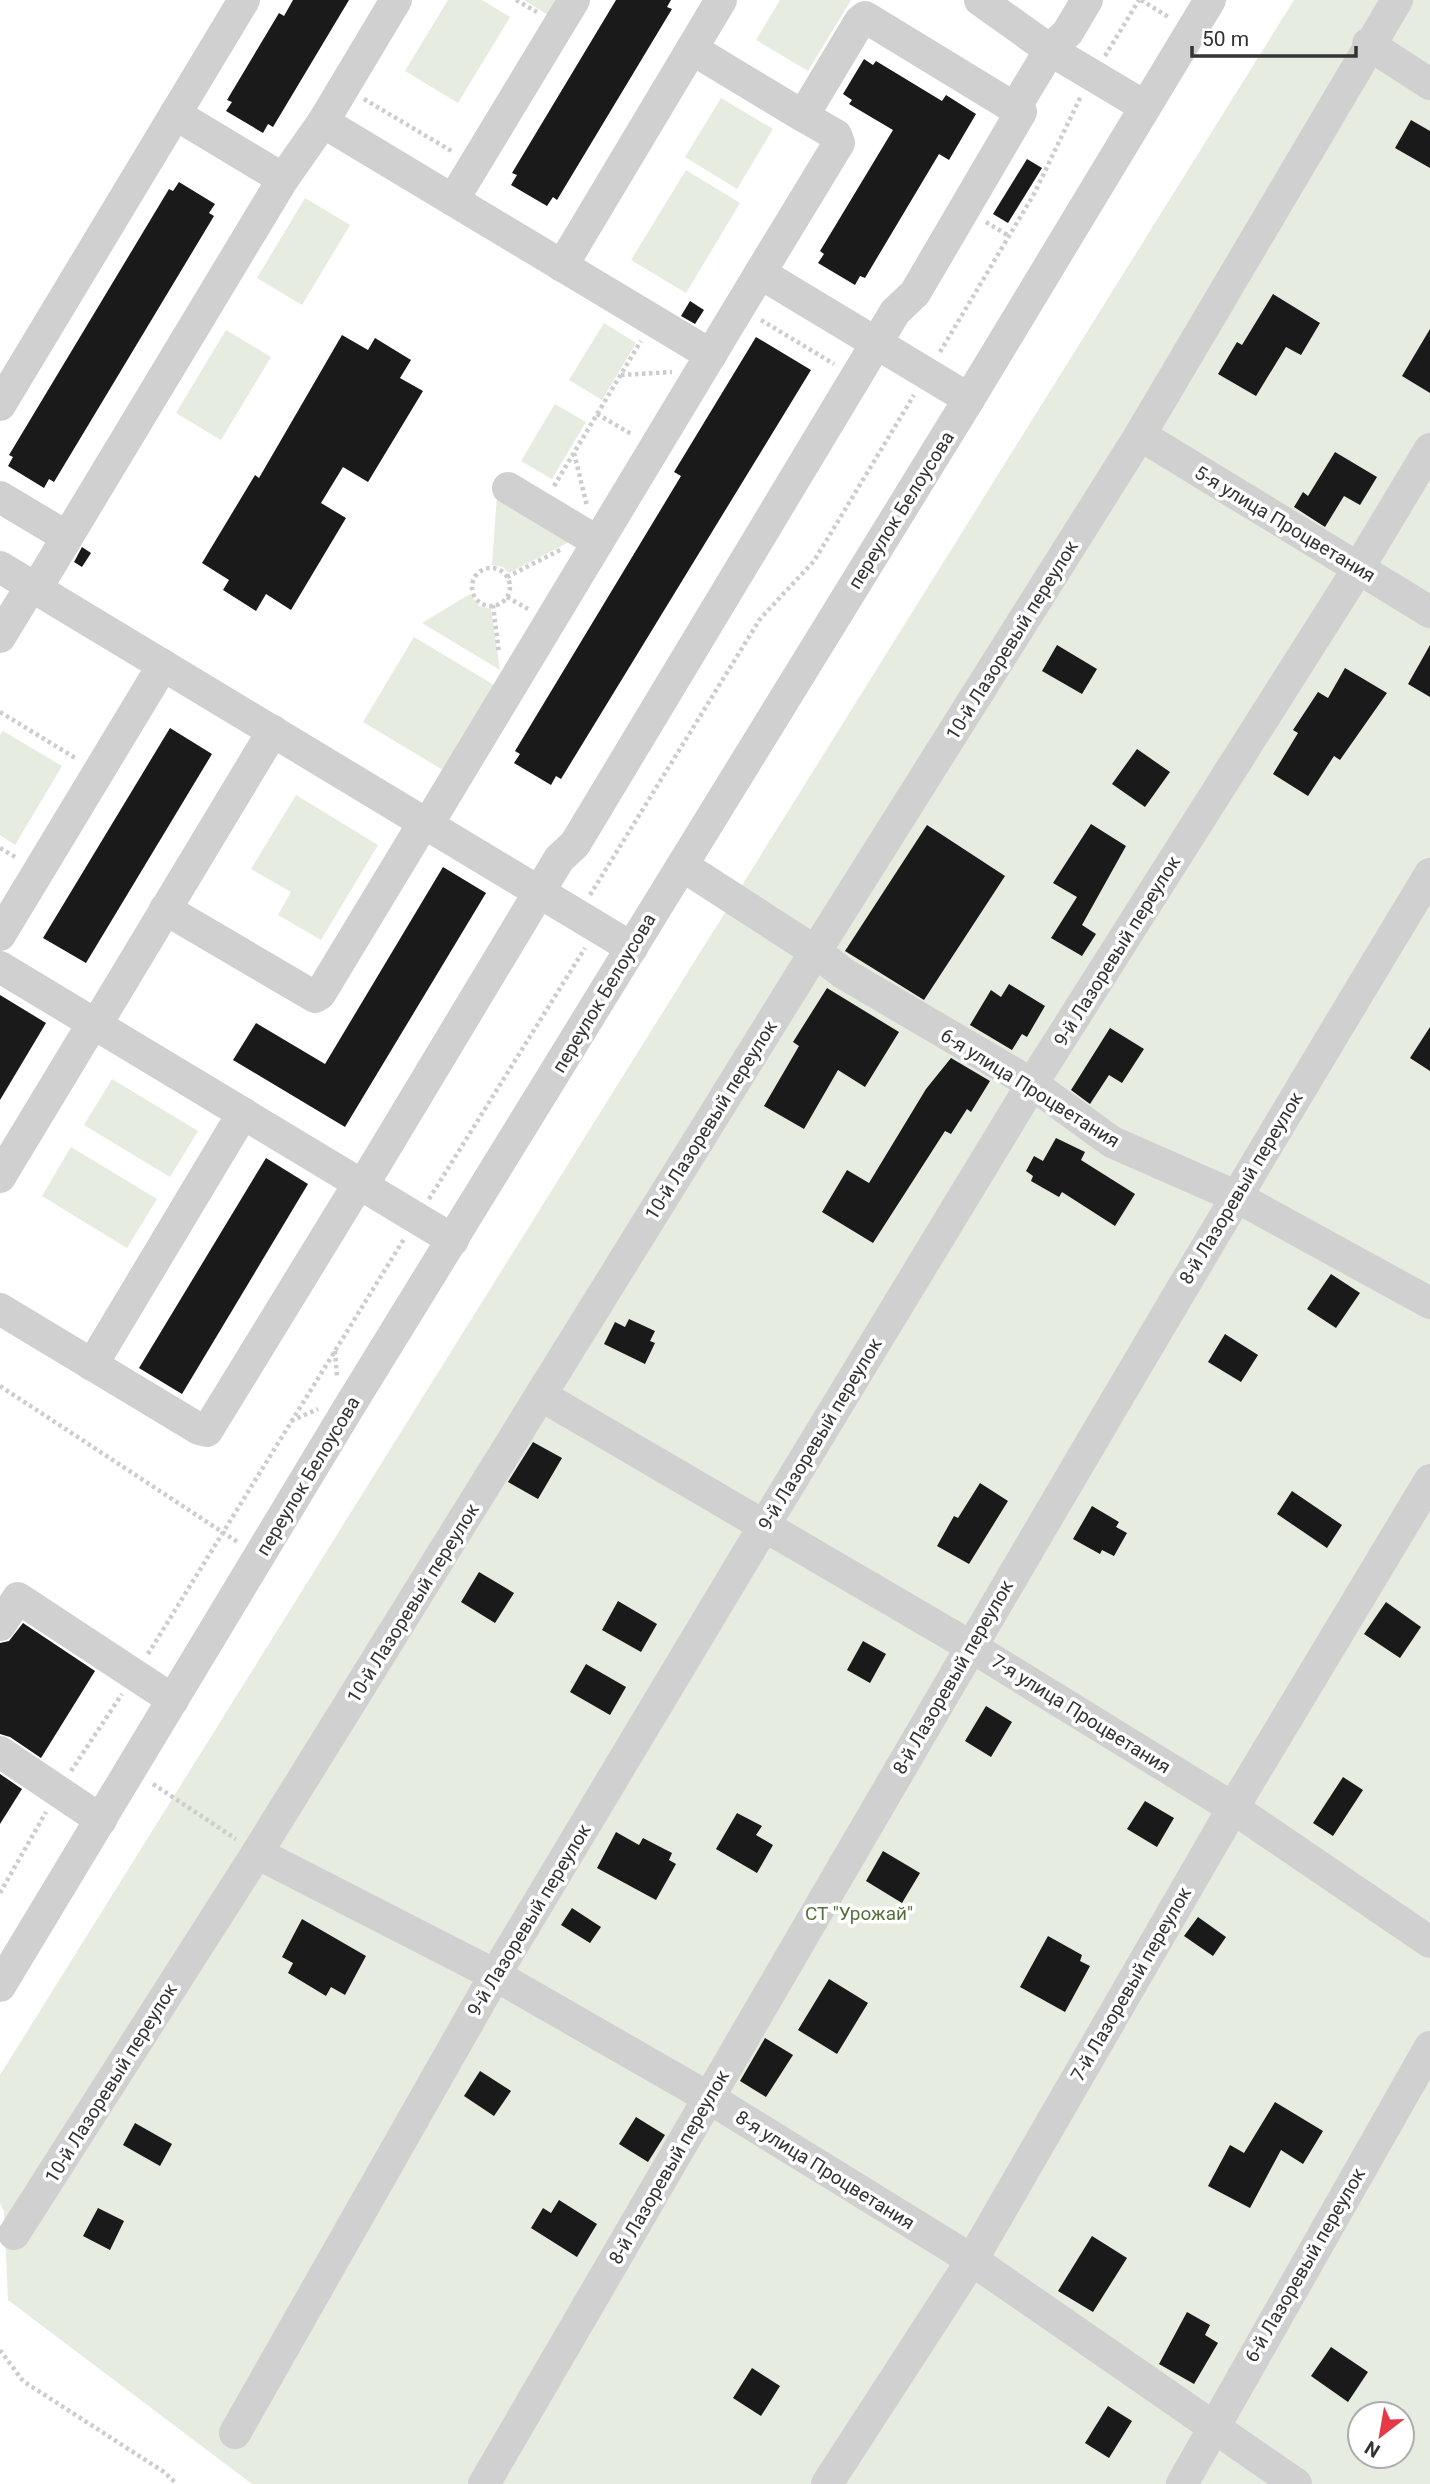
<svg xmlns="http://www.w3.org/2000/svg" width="1430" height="2484" viewBox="0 0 1430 2484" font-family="Roboto,sans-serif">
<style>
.green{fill:#e6ecdf;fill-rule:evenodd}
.building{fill:#1a1a1a}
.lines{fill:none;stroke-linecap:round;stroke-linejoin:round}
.path{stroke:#cdcdcd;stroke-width:4.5;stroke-dasharray:3.5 3.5;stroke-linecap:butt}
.minor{stroke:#d0d0d0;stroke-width:32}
.labels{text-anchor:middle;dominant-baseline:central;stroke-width:7;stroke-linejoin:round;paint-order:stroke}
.street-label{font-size:19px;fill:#333;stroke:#fff}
.park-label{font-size:19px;fill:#56703f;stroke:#fff}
</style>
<rect width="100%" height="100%" fill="#fff"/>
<g class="green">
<polygon points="448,0 482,0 510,17 458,103 405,71"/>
<polygon points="524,0 557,0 548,15"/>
<polygon points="780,0 851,0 808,71 756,40"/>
<path d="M1294 0H1430V2484H252L8 2300 4 2212 0 2203V2075ZM1360 2414H1402V2456H1360Z"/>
<polygon points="721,98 773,129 737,189 685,157"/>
<polygon points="686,170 740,203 686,293 631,260"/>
<polygon points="305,198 350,225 302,305 257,278"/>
<polygon points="604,323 636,343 602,400 569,380"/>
<polygon points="226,330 271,357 221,440 176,413"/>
<polygon points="555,404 586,422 552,479 521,461"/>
<polygon points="497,495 573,540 509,573 503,567 492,565"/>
<polygon points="470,594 479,606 491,609 500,670 422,623"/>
<polygon points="414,637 494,685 443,770 363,722"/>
<polygon points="3,731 62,766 15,845 0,835 0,735"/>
<polygon points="296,795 378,845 321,940 278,915 291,892 251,869"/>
<polygon points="112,1079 198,1131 170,1177 84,1125"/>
<polygon points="71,1147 157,1199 127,1248 42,1196"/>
</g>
<g class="building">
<polygon points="293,0 349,0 273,127 268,124 263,133 226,111 232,102 227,100 279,13 284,16"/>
<polygon points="616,0 671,0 667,7 672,9 557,200 553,197 547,206 511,185 517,175 512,173"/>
<polygon points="864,59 873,65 876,61 942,101 946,95 976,114 949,160 939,154 865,278 860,276 855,285 818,263 824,254 820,251 893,130 849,104 852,100 843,94"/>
<polygon points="1411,120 1430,131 1430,168 1395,148"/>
<polygon points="1027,159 1042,168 1008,223 993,214"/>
<polygon points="179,182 215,204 209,213 214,216 54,482 49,479 44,488 8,466 13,457 9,455 169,189 173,191"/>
<polygon points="1273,294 1320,323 1301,355 1286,347 1256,396 1218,374 1237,342 1242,345"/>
<polygon points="690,301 704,310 695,324 681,316"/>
<polygon points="1430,329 1430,393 1402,376"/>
<polygon points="342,335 368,350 375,338 411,360 400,378 423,391 368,482 343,467 321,503 346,518 291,610 266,594 256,611 223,590 229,580 202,563 255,475 259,478"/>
<polygon points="756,337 811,370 561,779 556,776 551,785 514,763 520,754 515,751 681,476 674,472"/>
<polygon points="1335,452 1377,477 1360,505 1344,496 1325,527 1294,507 1303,492 1308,496"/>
<polygon points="82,547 91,553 82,567 74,562"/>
<polygon points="1057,645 1097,669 1082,694 1042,671"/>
<polygon points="1430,645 1430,697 1408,684"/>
<polygon points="1345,668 1387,693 1340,760 1334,756 1308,796 1273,774 1298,733 1293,730 1318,692 1328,698"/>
<polygon points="170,728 212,754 86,963 43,938"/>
<polygon points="1137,749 1170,772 1145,807 1112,784"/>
<polygon points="1091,824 1126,846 1082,925 1096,934 1082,956 1051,938 1077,897 1053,883"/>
<polygon points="927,825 1005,876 924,1000 845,951"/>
<polygon points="443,867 486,893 345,1127 233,1060 256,1023 325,1064"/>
<polygon points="1009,984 1045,1006 1027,1037 1022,1034 1012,1050 970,1025 991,990 1001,997"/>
<polygon points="827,988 899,1032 865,1087 838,1070 804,1129 764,1106 799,1046 793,1042"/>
<polygon points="0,995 46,1023 0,1100"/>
<polygon points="1430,1027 1430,1071 1410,1058"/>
<polygon points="1110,1028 1144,1049 1122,1083 1109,1075 1090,1104 1071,1090"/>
<polygon points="951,1058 990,1081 971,1112 967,1109 951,1134 945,1131 873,1243 822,1212 847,1170 869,1183 926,1089"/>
<polygon points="1056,1138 1085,1152 1081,1160 1135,1194 1115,1226 1062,1192 1059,1197 1031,1181 1033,1176 1026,1171 1034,1156 1043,1161"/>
<polygon points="266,1158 308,1184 182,1394 139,1368"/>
<polygon points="1331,1274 1360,1293 1336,1328 1307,1309"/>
<polygon points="629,1319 655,1331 650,1341 655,1343 645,1364 604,1344 615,1322 625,1327"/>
<polygon points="1225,1334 1258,1355 1241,1382 1208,1362"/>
<polygon points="533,1442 562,1458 538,1499 508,1482"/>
<polygon points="980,1483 1008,1501 969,1564 937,1546 954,1516 958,1518"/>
<polygon points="1292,1491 1342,1525 1327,1548 1277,1514"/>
<polygon points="1092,1506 1119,1522 1116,1527 1127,1533 1114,1556 1102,1550 1100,1554 1073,1539"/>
<polygon points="479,1572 514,1593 495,1623 461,1602"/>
<polygon points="618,1601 657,1624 641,1652 602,1630"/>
<polygon points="1386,1602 1421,1627 1400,1658 1364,1634"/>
<polygon points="23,1623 95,1671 41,1758 10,1737 0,1734 0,1643 9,1641"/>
<polygon points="863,1641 886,1654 870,1683 847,1670"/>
<polygon points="586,1664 626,1687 610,1715 570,1692"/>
<polygon points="986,1706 1012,1722 991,1757 965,1741"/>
<polygon points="0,1774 22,1789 0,1824"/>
<polygon points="1343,1777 1363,1790 1333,1836 1313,1823"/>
<polygon points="1145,1801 1174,1818 1157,1847 1127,1829"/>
<polygon points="737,1813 762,1826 756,1835 773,1845 757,1873 716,1849"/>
<polygon points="616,1832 639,1845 643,1838 672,1853 669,1860 676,1864 656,1900 597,1868"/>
<polygon points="883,1851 920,1873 902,1903 866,1881"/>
<polygon points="572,1908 601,1927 590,1943 561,1925"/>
<polygon points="1198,1917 1226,1937 1213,1956 1184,1936"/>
<polygon points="302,1919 366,1956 345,1995 331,1987 326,1996 288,1973 293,1963 282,1957"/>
<polygon points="1048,1936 1082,1955 1080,1961 1090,1966 1065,2012 1020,1987"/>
<polygon points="829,1979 868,2003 837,2054 798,2030"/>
<polygon points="765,2038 793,2055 766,2097 740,2081"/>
<polygon points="480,2071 511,2091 494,2116 464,2096"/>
<polygon points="1275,2102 1323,2131 1303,2164 1281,2150 1250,2208 1208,2186 1230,2145 1244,2153"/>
<polygon points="636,2117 665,2135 648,2162 619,2144"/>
<polygon points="135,2123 172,2144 160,2166 123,2145"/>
<polygon points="559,2200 597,2224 577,2257 531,2228 543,2208 551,2213"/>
<polygon points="98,2208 124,2221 110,2250 83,2236"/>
<polygon points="1092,2236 1127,2258 1093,2312 1058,2291"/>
<polygon points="1187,2312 1210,2325 1205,2335 1218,2343 1194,2384 1159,2364"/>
<polygon points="1331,2347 1368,2372 1348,2402 1311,2376"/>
<polygon points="752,2368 780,2386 761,2416 733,2398"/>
<polygon points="1108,2406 1132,2421 1109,2458 1085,2443"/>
</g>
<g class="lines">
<g class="path">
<polyline points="516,0 537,12"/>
<polyline points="1141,0 1170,18"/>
<polyline points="1105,56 1139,0"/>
<polyline points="364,99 453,152"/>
<polyline points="986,222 1009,236"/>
<polyline points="761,320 834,364"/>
<polyline points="940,352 1034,194 1081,96"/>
<polyline points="621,375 672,372"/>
<polyline points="597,414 633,435"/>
<polyline points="574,453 587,506"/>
<polyline points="554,486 641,341"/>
<circle cx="491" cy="587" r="19"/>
<polyline points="507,577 562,549"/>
<polyline points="507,597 528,609"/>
<polyline points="493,605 499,653"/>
<polyline points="0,712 77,759"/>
<polyline points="0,848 17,858"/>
<polyline points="590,895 760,619 814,561 914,395"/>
<polyline points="429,1199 585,948"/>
<polyline points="335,1351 337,1377"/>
<polyline points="0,1386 239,1543"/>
<polyline points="291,1421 318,1409"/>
<polyline points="148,1654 404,1239"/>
<polyline points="71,1771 122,1694"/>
<polyline points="153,1784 236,1839"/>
<polyline points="0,1893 46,1812"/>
<polyline points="0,2350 23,2381 164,2472 177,2484"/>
</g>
<g class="minor">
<polyline points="980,0 1050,50 1144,106"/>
<polyline points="1368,44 1430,84"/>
<polyline points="692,49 803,116"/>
<polyline points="1016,106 1050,50 1068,32 1087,0"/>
<polyline points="175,114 283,179"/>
<polyline points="323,122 711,355"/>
<polyline points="453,200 574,0"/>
<polyline points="562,266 721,0"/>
<polyline points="0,405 244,0"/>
<polyline points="1140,435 1430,612"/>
<polyline points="508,488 598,542"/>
<polyline points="0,497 67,537"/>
<polyline points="0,567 632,948"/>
<polyline points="36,589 283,179 323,122 396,0"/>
<polyline points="0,637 31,586"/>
<polyline points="428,824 760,273 969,399"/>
<polyline points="683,866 816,952 843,973 1032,1084 1112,1142 1235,1196 1430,1303"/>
<polyline points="165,909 315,997 320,994 424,822"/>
<polyline points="0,935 163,665"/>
<polyline points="0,967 453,1240"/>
<polyline points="96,1025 273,731"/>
<polyline points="0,1177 93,1023"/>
<polyline points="363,1185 559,859 575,844 895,312 915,293 1021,112 865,17 860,21 803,116 836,135 839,143 760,273"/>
<polyline points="0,1309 199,1429 207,1431 359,1183"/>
<polyline points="92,1365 243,1113"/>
<polyline points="542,1396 970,1646 1233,1808 1430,1942"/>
<polyline points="0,1625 18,1598 173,1700"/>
<polyline points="0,1752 101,1820"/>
<polyline points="257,1853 495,1975 709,2098 972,2260 1296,2484"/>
<polyline points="0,1986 349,1407 969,399 1210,0"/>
<polyline points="14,2234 257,1853 807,965 1140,435 1397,0"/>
<polyline points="235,2433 495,1975 764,1526 1032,1084 1358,569 1430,449"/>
<path d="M484 2484C798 1946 1108 1406 1430 874"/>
<polyline points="827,2484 972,2260 1233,1808 1430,1480"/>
<polyline points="1182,2484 1430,2047"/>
</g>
</g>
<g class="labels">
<g class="street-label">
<text transform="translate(901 510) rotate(-58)">переулок Белоусова</text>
<text transform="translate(1285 524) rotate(31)">5-я улица Процветания</text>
<text transform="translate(1012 640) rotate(-58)">10-й Лазоревый переулок</text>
<text transform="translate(1117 951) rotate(-58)">9-й Лазоревый переулок</text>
<text transform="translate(604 993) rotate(-59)">переулок Белоусова</text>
<text transform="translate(1030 1088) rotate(32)">6-я улица Процветания</text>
<text transform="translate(711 1120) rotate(-58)">10-й Лазоревый переулок</text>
<text transform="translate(1241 1188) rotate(-59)">8-й Лазоревый переулок</text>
<text transform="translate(820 1434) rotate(-59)">9-й Лазоревый переулок</text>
<text transform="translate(308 1476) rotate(-59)">переулок Белоусова</text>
<text transform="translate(413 1603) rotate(-58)">10-й Лазоревый переулок</text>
<text transform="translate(953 1677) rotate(-60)">8-й Лазоревый переулок</text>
<text transform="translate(1081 1714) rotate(32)">7-я улица Процветания</text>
<text transform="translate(529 1920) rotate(-59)">9-й Лазоревый переулок</text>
<text transform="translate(1131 1984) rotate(-60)">7-й Лазоревый переулок</text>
<text transform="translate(111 2083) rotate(-58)">10-й Лазоревый переулок</text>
<text transform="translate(669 2167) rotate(-60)">8-й Лазоревый переулок</text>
<text transform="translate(825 2170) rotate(32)">8-я улица Процветания</text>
<text transform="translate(1305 2265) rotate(-60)">6-й Лазоревый переулок</text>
</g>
<g class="park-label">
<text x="859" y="1913">СТ "Урожай"</text>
</g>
</g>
<g transform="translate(1381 2435) rotate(211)"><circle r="33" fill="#ffffff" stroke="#adadad" stroke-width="2"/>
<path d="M0-5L12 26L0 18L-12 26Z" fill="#e63946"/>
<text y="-10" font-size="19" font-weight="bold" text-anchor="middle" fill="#333333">N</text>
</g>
<path d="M1192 46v10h164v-10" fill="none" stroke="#333333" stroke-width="3.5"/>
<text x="1202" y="46" font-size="21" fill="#333333" stroke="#ffffff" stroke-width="5" paint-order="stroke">50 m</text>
</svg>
